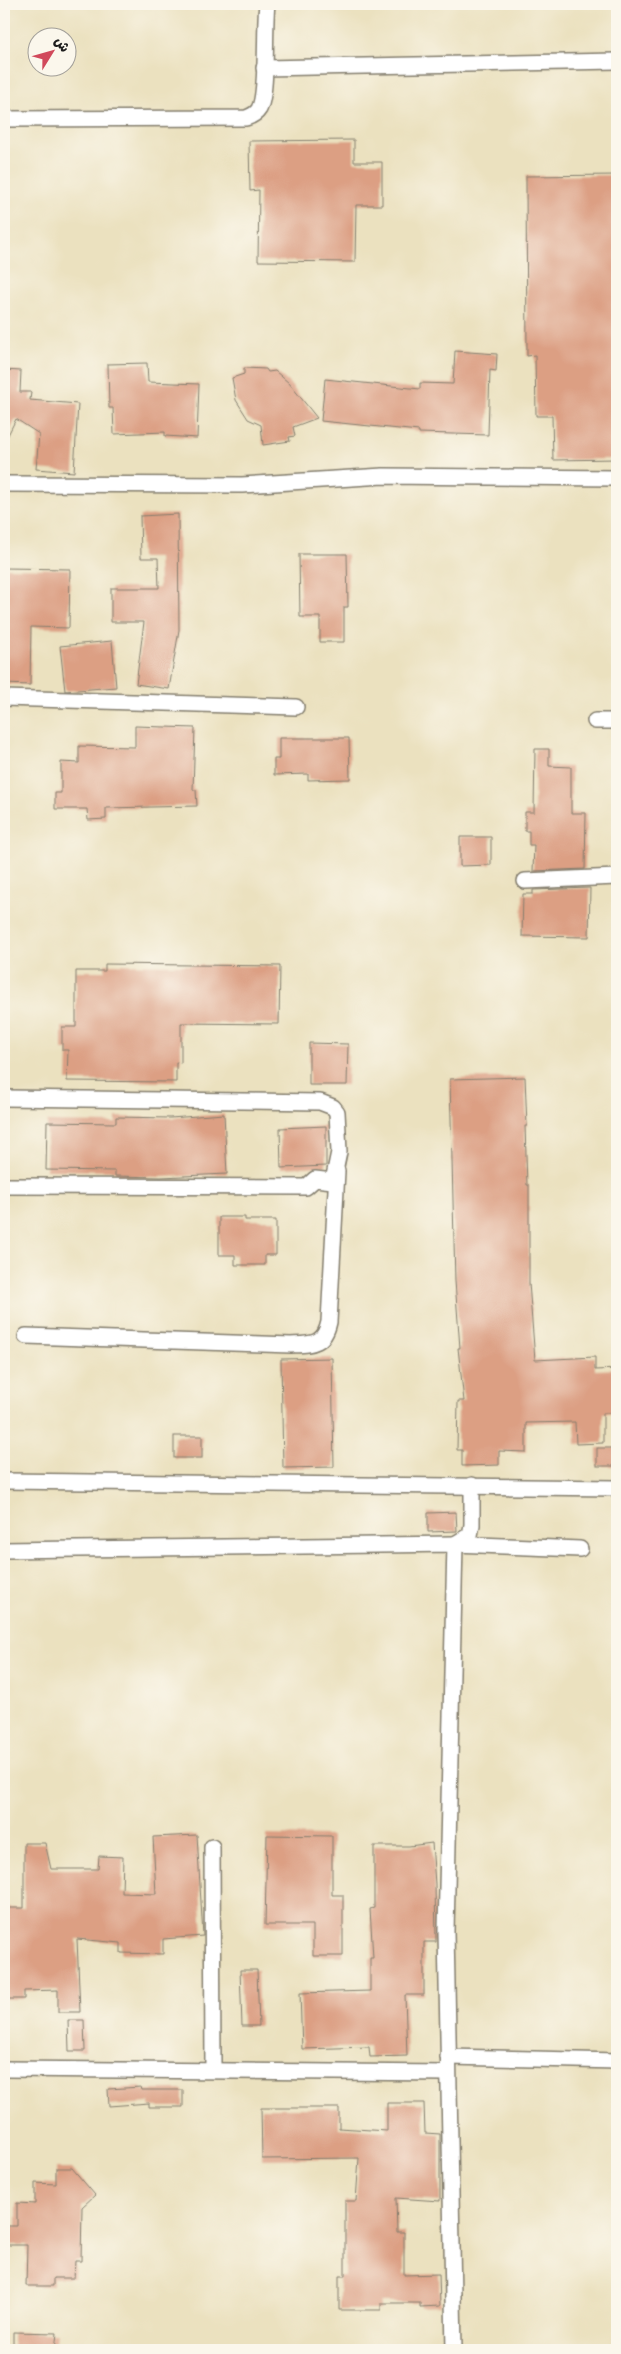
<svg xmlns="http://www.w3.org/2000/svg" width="621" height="2354" viewBox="0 0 621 2354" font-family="Dekko,'Playpen Sans Arabic',sans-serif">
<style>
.building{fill:#dc9f83}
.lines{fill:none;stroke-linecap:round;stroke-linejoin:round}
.street-casing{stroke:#847e6e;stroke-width:18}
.street{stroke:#fff;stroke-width:15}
</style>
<rect width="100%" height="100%" fill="#fbf7ec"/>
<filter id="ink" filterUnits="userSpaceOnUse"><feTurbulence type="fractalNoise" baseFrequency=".02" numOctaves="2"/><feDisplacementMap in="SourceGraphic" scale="10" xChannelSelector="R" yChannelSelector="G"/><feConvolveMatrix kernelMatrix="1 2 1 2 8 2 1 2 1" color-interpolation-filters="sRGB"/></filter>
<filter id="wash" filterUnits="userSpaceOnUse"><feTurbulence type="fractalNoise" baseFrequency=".0096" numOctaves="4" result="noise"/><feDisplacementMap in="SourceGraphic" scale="20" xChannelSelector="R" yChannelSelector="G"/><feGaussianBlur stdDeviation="1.12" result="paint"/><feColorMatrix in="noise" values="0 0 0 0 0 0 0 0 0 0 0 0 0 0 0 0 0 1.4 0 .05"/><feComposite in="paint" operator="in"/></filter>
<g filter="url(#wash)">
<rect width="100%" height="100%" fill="#ebe1bf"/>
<g id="blocks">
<g class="building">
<polygon points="354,140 354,162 382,162 382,205 356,205 355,262 258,261 259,190 250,191 249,141"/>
<polygon points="617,175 617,459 553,460 552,416 536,416 535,355 527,356 526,176"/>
<polygon points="455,351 497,354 496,371 490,370 488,435 419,433 419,431 321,421 325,379 420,389 420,383 453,384"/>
<polygon points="147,363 148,382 199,384 197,438 165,436 165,432 114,434 113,408 109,408 108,364"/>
<polygon points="244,368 266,369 268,372 275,371 289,383 317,418 293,427 295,436 289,437 290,441 263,445 261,425 248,419 236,400 232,378 244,374"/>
<polygon points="4,370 21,371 20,392 31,392 30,400 78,404 74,472 36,469 39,434 16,419 4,443"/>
<polygon points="178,514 179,630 169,689 136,684 144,622 111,622 111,588 159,588 158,558 141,558 140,516"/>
<polygon points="299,554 347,554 348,607 344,607 344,642 320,642 320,617 300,617"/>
<polygon points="4,568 70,569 69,628 31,627 30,685 4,684"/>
<polygon points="112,641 116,687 65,691 60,646"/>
<polygon points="135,726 195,728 193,790 196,790 197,806 106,808 106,819 88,820 87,809 55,809 55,793 61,793 61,762 79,763 79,746 135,747"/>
<polygon points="279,738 349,738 350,779 308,780 308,774 274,775 274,759 279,759"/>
<polygon points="535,749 549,749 549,766 571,767 571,813 586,813 585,869 533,871 534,845 529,845 529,831 525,831 525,812 534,812"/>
<polygon points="460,837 491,837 491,865 460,866"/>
<polygon points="590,888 589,937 522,936 523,894 533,894 533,890"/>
<polygon points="105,964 280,966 279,1024 181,1023 181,1063 176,1062 176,1082 67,1081 68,1050 62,1050 62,1027 76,1027 76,971 105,971"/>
<polygon points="309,1043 348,1044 347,1085 309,1085"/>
<polygon points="525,1077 527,1126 525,1126 527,1185 529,1185 529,1283 535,1360 595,1357 595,1370 617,1369 617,1413 603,1413 603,1443 576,1444 575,1422 526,1423 526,1452 499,1451 499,1465 462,1466 462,1450 457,1450 458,1401 464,1401 458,1348 460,1348 455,1281 450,1079"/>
<polygon points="224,1114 227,1174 161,1177 115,1176 115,1171 46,1170 47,1122 116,1123 116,1117 170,1118"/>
<polygon points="326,1126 326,1166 281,1168 280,1128"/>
<polygon points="219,1217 245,1217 245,1220 276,1220 276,1255 265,1255 265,1265 235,1265 235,1255 219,1255"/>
<polygon points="332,1358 334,1467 283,1468 281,1359"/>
<rect x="174" y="1436" width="28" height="22"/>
<rect x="597" y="1448" width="20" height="18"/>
<polygon points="456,1512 457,1531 428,1532 428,1513"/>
<polygon points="197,1835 203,1936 163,1939 163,1954 121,1953 121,1943 77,1939 80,2012 58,2012 58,1990 24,1991 24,1999 4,1999 4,1908 24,1908 24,1843 45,1843 51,1869 98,1869 99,1856 123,1857 122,1893 156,1894 153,1837"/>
<polygon points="267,1835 332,1836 332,1895 343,1895 343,1956 313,1956 313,1925 265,1925"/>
<polygon points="432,1843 435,1884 436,1942 424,1942 424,1995 405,1995 407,2056 370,2057 369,2047 302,2049 300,1993 370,1991 370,1958 373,1958 370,1909 374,1908 374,1846 409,1846"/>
<polygon points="240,1970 257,1970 259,2026 242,2026"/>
<polygon points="68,2020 84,2020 85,2051 69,2051"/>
<polygon points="141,2087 142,2090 183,2090 183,2107 149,2107 149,2103 109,2106 108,2089"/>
<polygon points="387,2103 424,2103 425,2133 440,2134 440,2201 396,2198 397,2232 404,2232 404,2275 439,2274 440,2306 420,2307 420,2303 381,2303 381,2310 339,2310 339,2276 345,2276 345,2201 356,2201 359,2158 262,2159 261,2108 339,2108 339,2128 387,2131"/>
<polygon points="56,2168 72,2168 95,2195 82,2207 81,2261 75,2261 74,2278 53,2278 53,2286 26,2286 27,2245 4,2245 4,2226 17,2226 17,2203 35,2204 35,2183 56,2184"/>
<polygon points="13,2332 57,2333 55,2350 13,2350"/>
</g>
</g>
</g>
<g filter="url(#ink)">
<use href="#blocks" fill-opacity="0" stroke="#847e6e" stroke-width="1"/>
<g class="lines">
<defs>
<g id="street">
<polyline points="264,68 617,61"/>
<path d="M4 119 246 118C252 116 256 114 259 109 268 93 264 27 267 4"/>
<polyline points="4,484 242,485 383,476 617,478"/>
<polyline points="4,698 296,707"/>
<polyline points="595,721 617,721"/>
<polyline points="525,881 617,877"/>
<polyline points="4,1098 320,1102 333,1107 337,1112 339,1152 333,1181 315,1179 306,1187 4,1186"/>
<path d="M26 1336 291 1345C312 1344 324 1345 329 1322L337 1171"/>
<polyline points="4,1481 617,1488"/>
<polyline points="4,1550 455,1544 580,1549"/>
<polyline points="212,1847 213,2070"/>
<polyline points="448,2057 617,2061"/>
<polyline points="4,2069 448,2073"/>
<polyline points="454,2350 446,1931 455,1544 470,1535 472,1525 472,1485"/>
</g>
</defs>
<use href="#street" class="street-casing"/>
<use href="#street" class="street"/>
</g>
</g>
<rect width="621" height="2354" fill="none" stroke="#fbf7ec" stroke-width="20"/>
<g transform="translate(52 52) rotate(53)"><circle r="24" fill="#fbf7ec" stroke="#a29f99"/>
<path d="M0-4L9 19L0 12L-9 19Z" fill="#d1495b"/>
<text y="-8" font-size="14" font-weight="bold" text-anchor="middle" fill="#1c1c1c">ش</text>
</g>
</svg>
